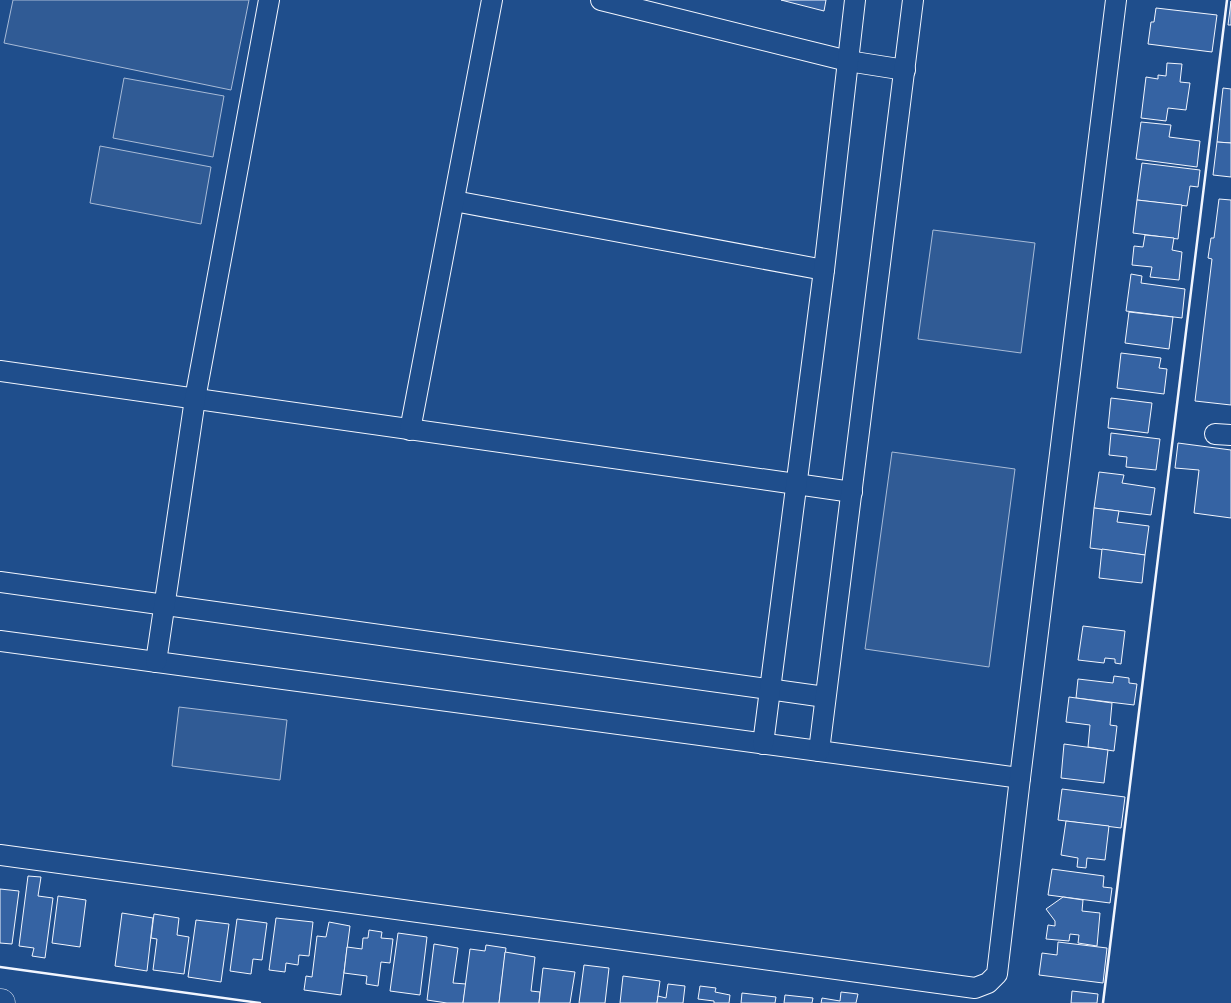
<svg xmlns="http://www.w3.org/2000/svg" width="1231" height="1003" viewBox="0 0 1231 1003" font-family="'Roboto Condensed',sans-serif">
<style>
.built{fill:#305b95;stroke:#a8bbd7}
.building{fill:#3563a3;stroke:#f2f6ff}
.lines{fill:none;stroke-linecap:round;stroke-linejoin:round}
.street-casing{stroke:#f2f6ff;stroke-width:22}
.secondary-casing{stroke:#f2f6ff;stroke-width:29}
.street{stroke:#1f4e8c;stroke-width:20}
.secondary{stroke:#1f4e8c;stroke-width:28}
.wall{stroke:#f2f6ff;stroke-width:2.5}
</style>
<rect width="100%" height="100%" fill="#1f4e8c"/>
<g class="built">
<polygon points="13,0 249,0 231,90 4,43"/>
<polygon points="124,78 224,96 213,157 113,138"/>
<polygon points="100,146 211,167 201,224 90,203"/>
<polygon points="933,230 1035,243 1021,353 918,339"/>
<polygon points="892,452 1015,469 989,667 865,649"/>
<polygon points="179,707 287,720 280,780 172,766"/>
</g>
<g class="building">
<polygon points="781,0 826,0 824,11"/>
<polygon points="1231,1 1231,25 1228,25"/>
<polygon points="1156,8 1217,15 1212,52 1148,44 1151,22 1154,22"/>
<polygon points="1167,63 1182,64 1180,82 1190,83 1186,110 1168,108 1166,121 1141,118 1146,77 1158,79 1158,75 1166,76"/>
<polygon points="1223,88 1231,89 1231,143 1217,142"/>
<polygon points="1141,122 1171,125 1169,137 1200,141 1197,167 1136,159"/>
<polygon points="1217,142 1231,143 1231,177 1213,175"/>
<polygon points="1142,163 1200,170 1198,187 1190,186 1187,206 1137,200"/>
<polygon points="1219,199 1231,200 1231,405 1195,401 1212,259 1208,258 1211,238 1214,238"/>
<polygon points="1137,200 1182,205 1178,239 1133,233"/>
<polygon points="1145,235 1174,238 1172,250 1182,252 1179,280 1150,277 1152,267 1132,265 1134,246 1143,247"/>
<polygon points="1131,274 1142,276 1141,283 1185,289 1182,318 1126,311"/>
<polygon points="1129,312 1173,317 1169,349 1125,343"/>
<polygon points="1121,353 1161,358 1159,368 1167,369 1164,394 1117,388"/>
<polygon points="1111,398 1152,403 1148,433 1108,428"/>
<polygon points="1111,433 1160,439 1156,470 1126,467 1127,457 1109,455"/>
<polygon points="1178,443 1231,450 1231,518 1194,513 1199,470 1175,468"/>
<polygon points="1099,472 1124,475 1122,483 1155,488 1151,515 1094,508"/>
<polygon points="1094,508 1119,511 1117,522 1149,526 1145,555 1090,548"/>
<polygon points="1102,549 1145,555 1142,583 1099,578"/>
<polygon points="1083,626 1125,631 1121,664 1115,663 1115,659 1105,658 1104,663 1078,660"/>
<polygon points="1114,676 1129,678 1129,683 1137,684 1134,705 1076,698 1078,679 1113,683"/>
<polygon points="1069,697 1112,703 1110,725 1117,726 1114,751 1088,747 1090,725 1066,722"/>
<polygon points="1064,744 1108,750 1104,783 1061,778"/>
<polygon points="1062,789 1125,797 1121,828 1058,820"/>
<polygon points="1066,821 1109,826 1105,860 1087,858 1086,868 1077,867 1078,858 1061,855"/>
<polygon points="1052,869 1104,876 1103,887 1112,888 1110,903 1048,895"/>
<polygon points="28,876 41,877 38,896 53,898 45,958 32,956 34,948 19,946"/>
<polygon points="0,889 19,891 12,944 0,943"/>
<polygon points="58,896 86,900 80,947 52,943"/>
<polygon points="1063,897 1083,900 1082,911 1100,913 1097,946 1078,943 1079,935 1070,934 1069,941 1046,939 1048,925 1055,926 1055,921 1046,909"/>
<polygon points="122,913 153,918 147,971 115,966"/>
<polygon points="154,914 179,918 177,935 189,937 184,974 153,970 157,939 151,938"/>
<polygon points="276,918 313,922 309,956 299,955 298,965 286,963 285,972 269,970"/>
<polygon points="237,919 267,923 262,960 253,959 251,974 230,971"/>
<polygon points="196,920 229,924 221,982 188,977"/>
<polygon points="329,922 350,926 341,995 304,990 306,976 312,977 317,936 326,937"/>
<polygon points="369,930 382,932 381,938 393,939 390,963 381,962 378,986 366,984 367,976 344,973 347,947 362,949 363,938 368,938"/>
<polygon points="398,933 427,937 420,995 390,991"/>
<polygon points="1058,942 1107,948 1103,983 1039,975 1042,953 1057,955"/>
<polygon points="434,944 458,948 453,983 466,984 463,1003 447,1003 427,1000"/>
<polygon points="486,945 506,948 499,1003 463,1003 470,949 485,951"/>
<polygon points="505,952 535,957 531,991 540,992 539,1003 499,1003"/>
<polygon points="584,965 609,968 605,1003 579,1003"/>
<polygon points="543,968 575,972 570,1003 539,1003"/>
<polygon points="623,976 660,981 657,1003 620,1003"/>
<polygon points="668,984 685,986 683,1003 657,1003 658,996 666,998"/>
<polygon points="700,986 716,988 715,992 730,995 729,1003 714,1003 714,1001 698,999"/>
<polygon points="1072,991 1098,994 1097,1003 1071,1003"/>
<polygon points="841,992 858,994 856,1003 821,1003 822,998 840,1001"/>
<polygon points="742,993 776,997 775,1003 741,1003"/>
<polygon points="785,995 813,998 812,1003 784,1003"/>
</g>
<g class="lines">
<defs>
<g id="street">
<polyline points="601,0 848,61 905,70"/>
<polyline points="454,201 824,270"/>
<polyline points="0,371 852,492"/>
<polyline points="410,430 492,0"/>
<polyline points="1215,434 1231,435"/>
<polyline points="0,582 825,697"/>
<polyline points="0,641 1020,778"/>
<polyline points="156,662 195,399 269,0"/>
<polyline points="763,744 824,270 855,0"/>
<polyline points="819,751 913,0"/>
<polyline points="0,855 975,988 988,983 997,974 1020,778 1116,0"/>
</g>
<polyline id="secondary" points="0,1003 1,1003"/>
</defs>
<use href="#street" class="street-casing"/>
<use href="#secondary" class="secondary-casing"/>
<use href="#street" class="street"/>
<use href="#secondary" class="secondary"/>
<g class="wall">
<polyline points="0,967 260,1003"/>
<polyline points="1103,1003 1227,0"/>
</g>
</g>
</svg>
